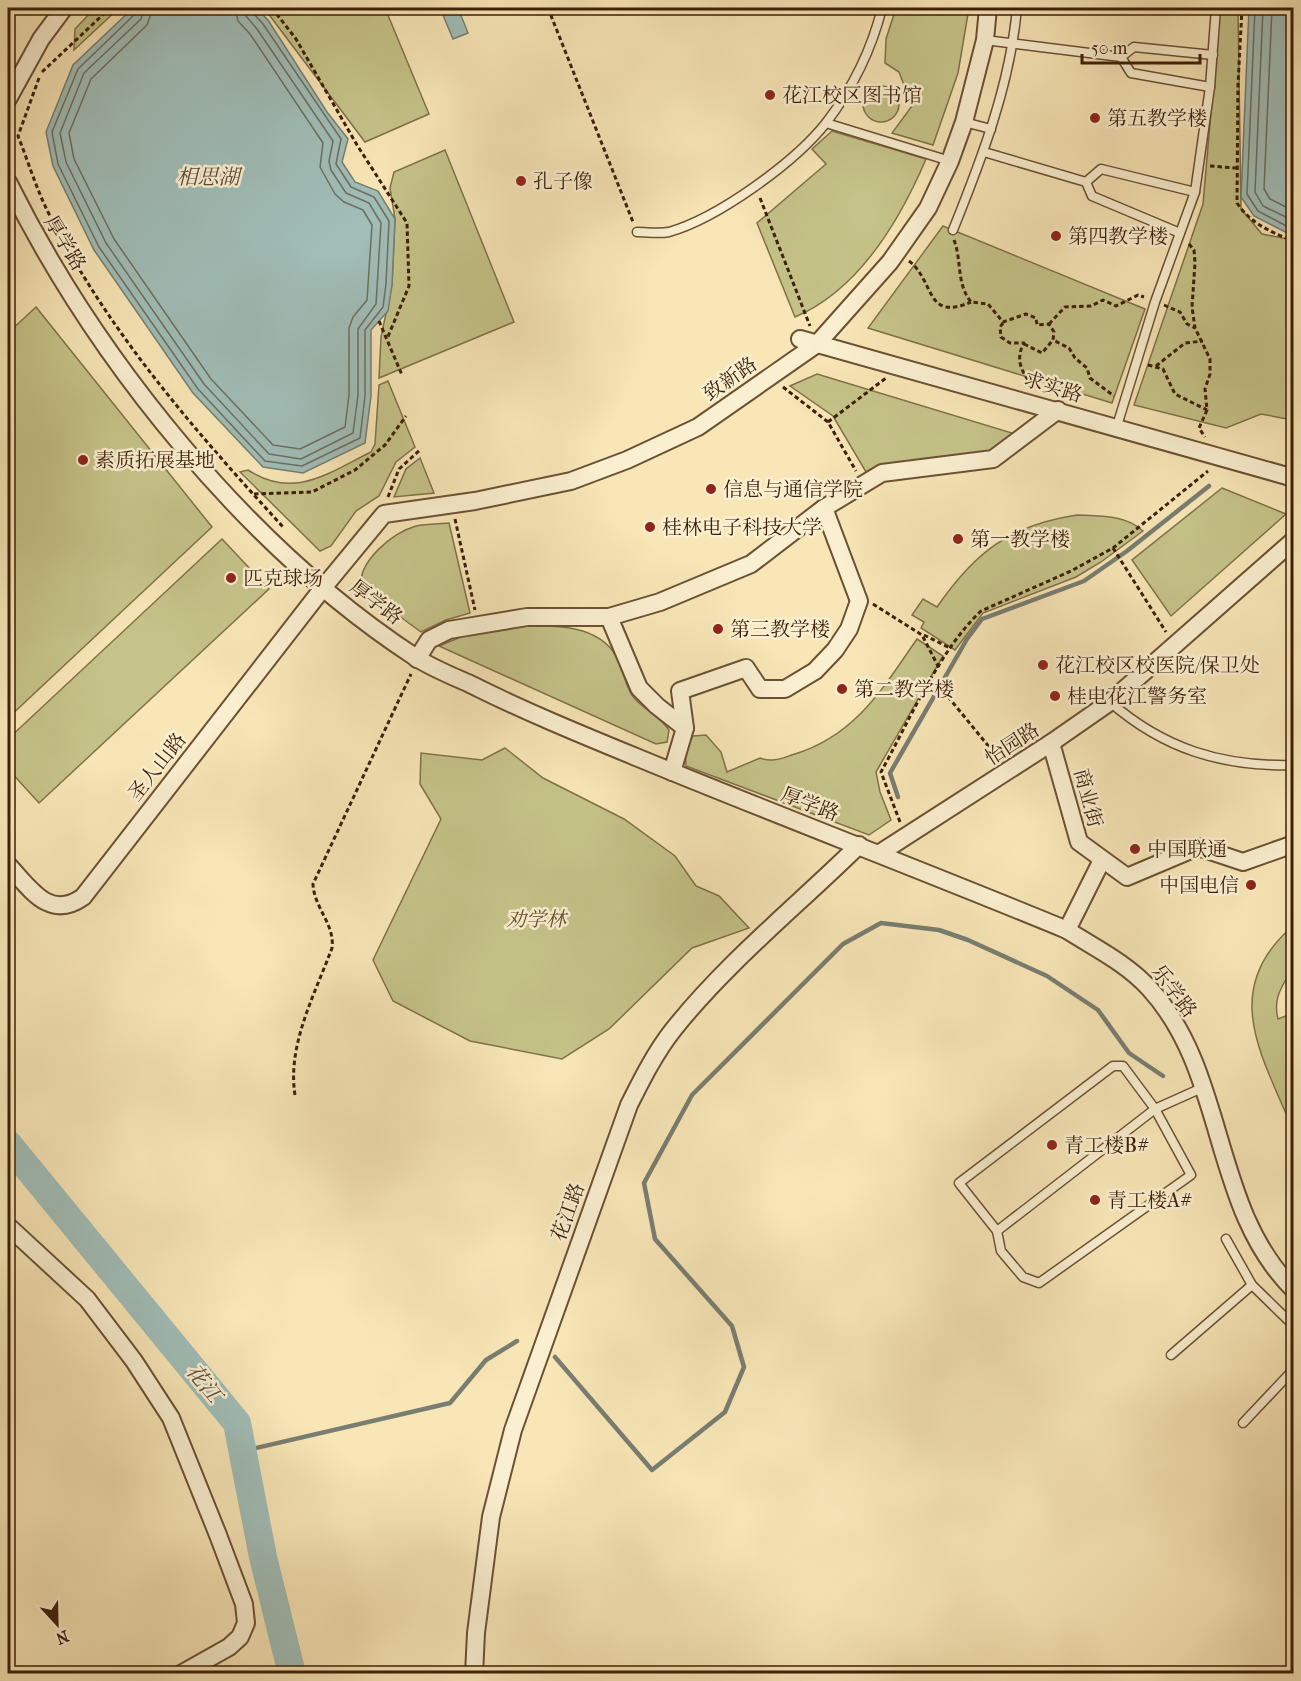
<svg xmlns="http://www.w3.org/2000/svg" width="1301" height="1681" viewBox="0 0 1301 1681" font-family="'IM FELL French Canon','Noto Serif SC',serif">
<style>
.green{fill:#c5c389;stroke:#807149;stroke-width:1.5}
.water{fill:#a0bdb7;stroke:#787e71;stroke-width:1.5}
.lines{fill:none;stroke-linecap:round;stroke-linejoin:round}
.shore{stroke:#6e6e60;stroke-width:1.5}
.stream{stroke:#787e71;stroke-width:4.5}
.river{stroke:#a0bdb7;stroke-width:28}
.lane-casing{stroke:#6b5134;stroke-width:11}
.street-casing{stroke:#6b5134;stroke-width:20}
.path{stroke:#3c1f09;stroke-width:3;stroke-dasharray:4.5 3;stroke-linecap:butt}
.lane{stroke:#faefd0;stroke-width:8}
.street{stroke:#faefd0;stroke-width:16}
.poi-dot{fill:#8f2418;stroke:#faefd0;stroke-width:2}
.labels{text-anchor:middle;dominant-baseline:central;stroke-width:5;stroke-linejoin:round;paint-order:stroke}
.poi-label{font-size:20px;fill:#3c1f09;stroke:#faefd0;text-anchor:start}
.street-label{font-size:20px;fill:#3c1f09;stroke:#faefd0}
.park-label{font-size:20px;font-style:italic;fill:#65502f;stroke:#faefd0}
.water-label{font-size:21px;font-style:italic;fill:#5a4e3d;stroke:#faefd0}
</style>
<rect width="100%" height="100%" fill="#f8e6b7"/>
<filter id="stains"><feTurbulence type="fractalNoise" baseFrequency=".00333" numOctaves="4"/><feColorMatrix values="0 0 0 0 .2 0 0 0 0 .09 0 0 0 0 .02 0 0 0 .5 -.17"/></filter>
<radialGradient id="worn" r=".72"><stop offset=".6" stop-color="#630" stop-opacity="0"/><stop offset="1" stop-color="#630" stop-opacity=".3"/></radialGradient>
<g class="green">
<polygon points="95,8 119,8 74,50 75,29"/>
<polygon points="264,8 385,8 429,114 365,142"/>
<polygon points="896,8 969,8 958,73 933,145 892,133 912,106 899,72 885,63 886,39"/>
<polygon points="1220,8 1238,8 1241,209 1262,234 1293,240 1293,420 1261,414 1226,428 1134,405 1203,204"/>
<circle cx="881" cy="104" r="18"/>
<path d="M832 131 926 159C900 220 859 290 795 317L757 223 826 164 812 149Z"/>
<polygon points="445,150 514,322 379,378 381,337 392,285 395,219 390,188 394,172"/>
<polygon points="943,226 1145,309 1112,403 868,328"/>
<polygon points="36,307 212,527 8,718 8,333"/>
<polygon points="817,374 1012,433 990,452 879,465 866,472 833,416 790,386"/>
<path d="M388 381 415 447 396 462 379 496 356 511 331 546 320 551 240 472 248 470C294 500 328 473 371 452L375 444 379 385Z"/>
<polygon points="420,458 434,493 394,497 406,469"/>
<polygon points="1222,488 1286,514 1171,616 1132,560"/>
<path d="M1077 515C1100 516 1126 515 1143 531L1101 562 1076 577 983 613 955 650 921 628 924 622 912 615 923 599 937 607C975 552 1010 525 1077 515Z"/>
<path d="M449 523 470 613 446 620 421 632 361 588C357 562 392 533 416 526 426 524 438 524 449 523Z"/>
<polygon points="222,539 269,589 39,803 8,769 8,739"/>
<path d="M509 626C545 626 596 621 616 656 624 669 625 689 635 699 646 711 660 716 669 730L667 742 656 744 439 646 468 634Z"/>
<path d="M917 639 943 656 876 772 880 792 891 820 869 835 686 766 685 749 693 736 706 735 721 752 727 772 760 758C773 763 782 758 795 754 856 735 883 688 917 639Z"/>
<polygon points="505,748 543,778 624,819 675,856 696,886 719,896 749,928 692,948 609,1029 562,1059 470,1041 393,1001 373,960 441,819 420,784 421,753 482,760"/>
<path d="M1293 926C1294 937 1295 949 1294 960 1290 981 1271 991 1278 1019L1293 1013V1130C1263 1057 1218 990 1293 926Z"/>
</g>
<g class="water">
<polygon points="133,8 256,8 268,20 327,112 348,139 342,162 355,182 378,191 395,219 392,285 388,311 371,330 371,396 365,443 303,473 263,467 193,393 94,250 53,166 46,132 73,65"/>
<polygon points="440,8 458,8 468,33 453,39"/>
<polygon points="1249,8 1293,8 1293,236 1254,216 1241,197"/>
</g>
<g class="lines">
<g class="shore">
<polyline points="137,8 135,14 78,69 52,132 58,164 99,247 198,389 265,461 302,466 360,438 365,396 365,330 383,307 386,284 389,221 374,197 351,187 336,164 341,139 263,24 253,13 252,8"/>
<polyline points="144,8 141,19 84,73 60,133 66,162 106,243 204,384 269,454 301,459 353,433 358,395 358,329 376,304 381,223 369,203 346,193 331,170 329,161 333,141 257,29 246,16 244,8"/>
<polyline points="153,8 147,25 91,79 69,133 74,159 114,239 211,379 273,445 300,449 345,427 349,395 349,328 353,317 367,300 372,225 363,210 344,202 335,194 320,167 323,143 250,34 238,21 235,8"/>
<polyline points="1255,8 1247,194 1258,211 1294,230"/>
<polyline points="1263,8 1255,192 1263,206 1294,221"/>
<polyline points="1272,8 1264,189 1270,199 1294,211"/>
</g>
<g class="stream">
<polyline points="898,797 890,773 967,639 982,619 1084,581 1127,551 1209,486"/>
<polyline points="555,1357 652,1470 725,1412 744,1367 732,1326 655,1239 644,1183 692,1095 843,944 881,923 939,930 968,940 1047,976 1098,1010 1129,1053 1163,1076"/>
<polyline points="243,1451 450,1403 486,1360 517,1341"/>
</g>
<polyline class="river" points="8,1144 237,1423 263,1557 292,1674"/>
<defs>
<g id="lane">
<polyline points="985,40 1121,57 1134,47 1213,55"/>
<polyline points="1121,57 1131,73 1210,87"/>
<polyline points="964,122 991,129"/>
<polyline points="826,123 950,161"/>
<polyline points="984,152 1086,182 1092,196 1180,233"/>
<polyline points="1086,182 1101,169 1195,192"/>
<path d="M953 230C982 158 1010 85 1017 8"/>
<path d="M637 232C647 232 659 234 669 232 718 218 794 163 826 123 852 89 872 48 882 8"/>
<polyline points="1116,429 1155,302 1195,192 1210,87 1216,8"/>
<path d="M1110 702C1164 749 1222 767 1294 765"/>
<polygon points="1113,1066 1123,1066 1155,1109 1191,1175 1039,1283 1023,1277 1001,1251 997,1231 959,1183"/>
<polyline points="997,1231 1155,1109 1204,1087"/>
<polyline points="1226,1239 1252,1285 1294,1326"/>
<polyline points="1171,1355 1252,1285"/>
<polyline points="1243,1423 1294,1369"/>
</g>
<g id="street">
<polyline points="8,99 41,39 64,8"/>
<path d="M8 182C97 361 247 547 415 657 432 668 452 676 470 684 524 711 580 734 636 757 779 816 924 871 1067 930 1095 948 1126 963 1149 988 1228 1074 1210 1207 1294 1290"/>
<polyline points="800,339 1294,478"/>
<polyline points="609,617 639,688 657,706 685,728"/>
<polyline points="417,659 429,640 449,630 527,617 609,617 660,602 751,564 824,508"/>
<polyline points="1051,743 1079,842 1127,877 1198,847 1243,862 1294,844"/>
<polyline points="672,772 685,728 680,691 746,668 760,689 785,689 815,671 835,650 849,629 859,601 824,508 882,473 993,459 1058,410"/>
<polyline points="880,853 1051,743 1110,702 1294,540"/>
<path d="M8 865C30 888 49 921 83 897L323 588 384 514 475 501 571 481 627 460 698 427 817 344 890 262 928 208 950 161 964 122 985 40 988 8"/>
<polyline points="1067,930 1102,860"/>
<polyline points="8,1226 87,1299 134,1361 171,1418 218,1535 244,1604 246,1623 240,1637 229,1647 181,1674"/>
<path d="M474 1674 476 1633 491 1517 513 1430 629 1105C642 1079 655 1053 673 1030 727 962 797 906 859 845"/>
</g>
</defs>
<use href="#lane" class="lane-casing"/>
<use href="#street" class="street-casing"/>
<g class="path">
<polyline points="272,8 296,39 357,145 407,223 409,286 387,339"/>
<polyline points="548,8 633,222"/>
<path d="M1242 8 1238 84 1237 203C1250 223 1272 233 1294 241"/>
<polyline points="42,72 110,8"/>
<path d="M39 78 18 136C28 161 36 188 48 212 107 331 196 432 284 528"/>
<polyline points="1210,166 1236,168"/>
<polyline points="760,198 810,326"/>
<path d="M954 240C962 261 956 283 971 302L988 304 1003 322 1026 314 1036 318 1037 325 1049 324 1054 332 1053 340 1069 348 1075 358 1087 368 1090 378 1114 396"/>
<polyline points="1189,244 1194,250 1195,263 1192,307 1195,328 1210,359 1210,374 1205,389 1207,410 1199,428 1205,437"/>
<path d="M909 261C935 281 925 322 971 302"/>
<polyline points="1164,305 1180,312 1187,324 1195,328"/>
<polyline points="379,321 402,375"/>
<path d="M1003 323 1000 327 1001 337 1010 343H1024C1014 361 1023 373 1033 387"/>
<polyline points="1049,324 1065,307 1091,306 1103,300 1116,306 1138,295 1144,297"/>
<polyline points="1024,344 1042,353 1053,340"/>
<polyline points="1148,365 1163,369 1175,394 1207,410"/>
<polyline points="1156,366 1185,343 1203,341"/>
<polyline points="783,387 828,422 856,471"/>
<polyline points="828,422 886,378"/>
<polyline points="254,494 312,492 355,470 385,445 406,416"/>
<polyline points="388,497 399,469 420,450"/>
<polyline points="455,519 475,610"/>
<polyline points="1113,548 1166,632"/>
<polyline points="873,604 922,635 939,668"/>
<polyline points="924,635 950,648"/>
<polyline points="931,682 945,693 999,759"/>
<path d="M900 822 881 772C908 723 940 649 981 611L1071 571 1113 548 1208 471"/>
<path d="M295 1095C287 1045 315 994 332 948 335 924 314 908 313 884L411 674"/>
</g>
<use href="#lane" class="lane"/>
<use href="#street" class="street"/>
</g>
<g class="poi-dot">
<circle cx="770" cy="95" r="6"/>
<circle cx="1095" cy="118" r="6"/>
<circle cx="521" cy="181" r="6"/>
<circle cx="1056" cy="236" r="6"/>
<circle cx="83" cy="460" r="6"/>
<circle cx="711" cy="489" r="6"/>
<circle cx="650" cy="527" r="6"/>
<circle cx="958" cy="539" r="6"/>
<circle cx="231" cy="578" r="6"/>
<circle cx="718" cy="629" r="6"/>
<circle cx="1043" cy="665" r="6"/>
<circle cx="842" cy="689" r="6"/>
<circle cx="1055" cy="696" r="6"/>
<circle cx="1135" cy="849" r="6"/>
<circle cx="1251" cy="885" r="6"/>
<circle cx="1052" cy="1145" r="6"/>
<circle cx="1095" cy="1200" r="6"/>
</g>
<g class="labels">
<g class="poi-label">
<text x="782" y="95">花江校区图书馆</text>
<text x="1107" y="118">第五教学楼</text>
<text x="533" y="181">孔子像</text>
<text x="1068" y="236">第四教学楼</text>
<text x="95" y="460">素质拓展基地</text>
<text x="723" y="489">信息与通信学院</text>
<text x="662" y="527">桂林电子科技大学</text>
<text x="970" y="539">第一教学楼</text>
<text x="243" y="578">匹克球场</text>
<text x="730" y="629">第三教学楼</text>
<text x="1055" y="665">花江校区校医院/保卫处</text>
<text x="854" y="689">第二教学楼</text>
<text x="1067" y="696">桂电花江警务室</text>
<text x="1147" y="849">中国联通</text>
<text x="1239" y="885" text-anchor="end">中国电信</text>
<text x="1064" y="1145">青工楼B#</text>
<text x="1107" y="1200">青工楼A#</text>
</g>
<g class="street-label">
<text transform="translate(65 243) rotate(59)">厚学路</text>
<text transform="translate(730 379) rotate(-35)">致新路</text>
<text transform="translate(1053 387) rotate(17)">求实路</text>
<text transform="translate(376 602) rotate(37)">厚学路</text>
<text transform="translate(1012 744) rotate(-33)">怡园路</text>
<text transform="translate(157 767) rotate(-52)">圣人山路</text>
<text transform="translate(1088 798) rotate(75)">商业街</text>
<text transform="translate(810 804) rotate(21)">厚学路</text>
<text transform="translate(1174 991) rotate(53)">乐学路</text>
<text transform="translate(568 1212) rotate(-70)">花江路</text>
</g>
<g class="park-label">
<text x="536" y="919">劝学林</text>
</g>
<g class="water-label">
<text x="208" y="177">相思湖</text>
<text transform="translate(204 1383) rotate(51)">花江</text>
</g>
</g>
<rect width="1301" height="1681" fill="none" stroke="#f8e6b7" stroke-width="30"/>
<rect x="9" y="9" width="1283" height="1663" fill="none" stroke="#3c1f09" stroke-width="3"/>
<rect x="15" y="15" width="1271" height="1651" fill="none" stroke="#3c1f09" stroke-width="1.5"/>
<g transform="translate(57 1624) rotate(158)" stroke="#faefd0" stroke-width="4.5" paint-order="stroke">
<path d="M0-4.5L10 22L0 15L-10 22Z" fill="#3c1f09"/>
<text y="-9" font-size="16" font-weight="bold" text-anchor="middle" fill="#3c1f09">N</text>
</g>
<path d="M1082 54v9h118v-9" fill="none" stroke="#3c1f09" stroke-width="3"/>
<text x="1091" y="54" font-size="18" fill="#3c1f09" stroke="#faefd0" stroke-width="4.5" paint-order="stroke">50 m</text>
<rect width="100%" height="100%" filter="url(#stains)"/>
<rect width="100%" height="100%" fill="url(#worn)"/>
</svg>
